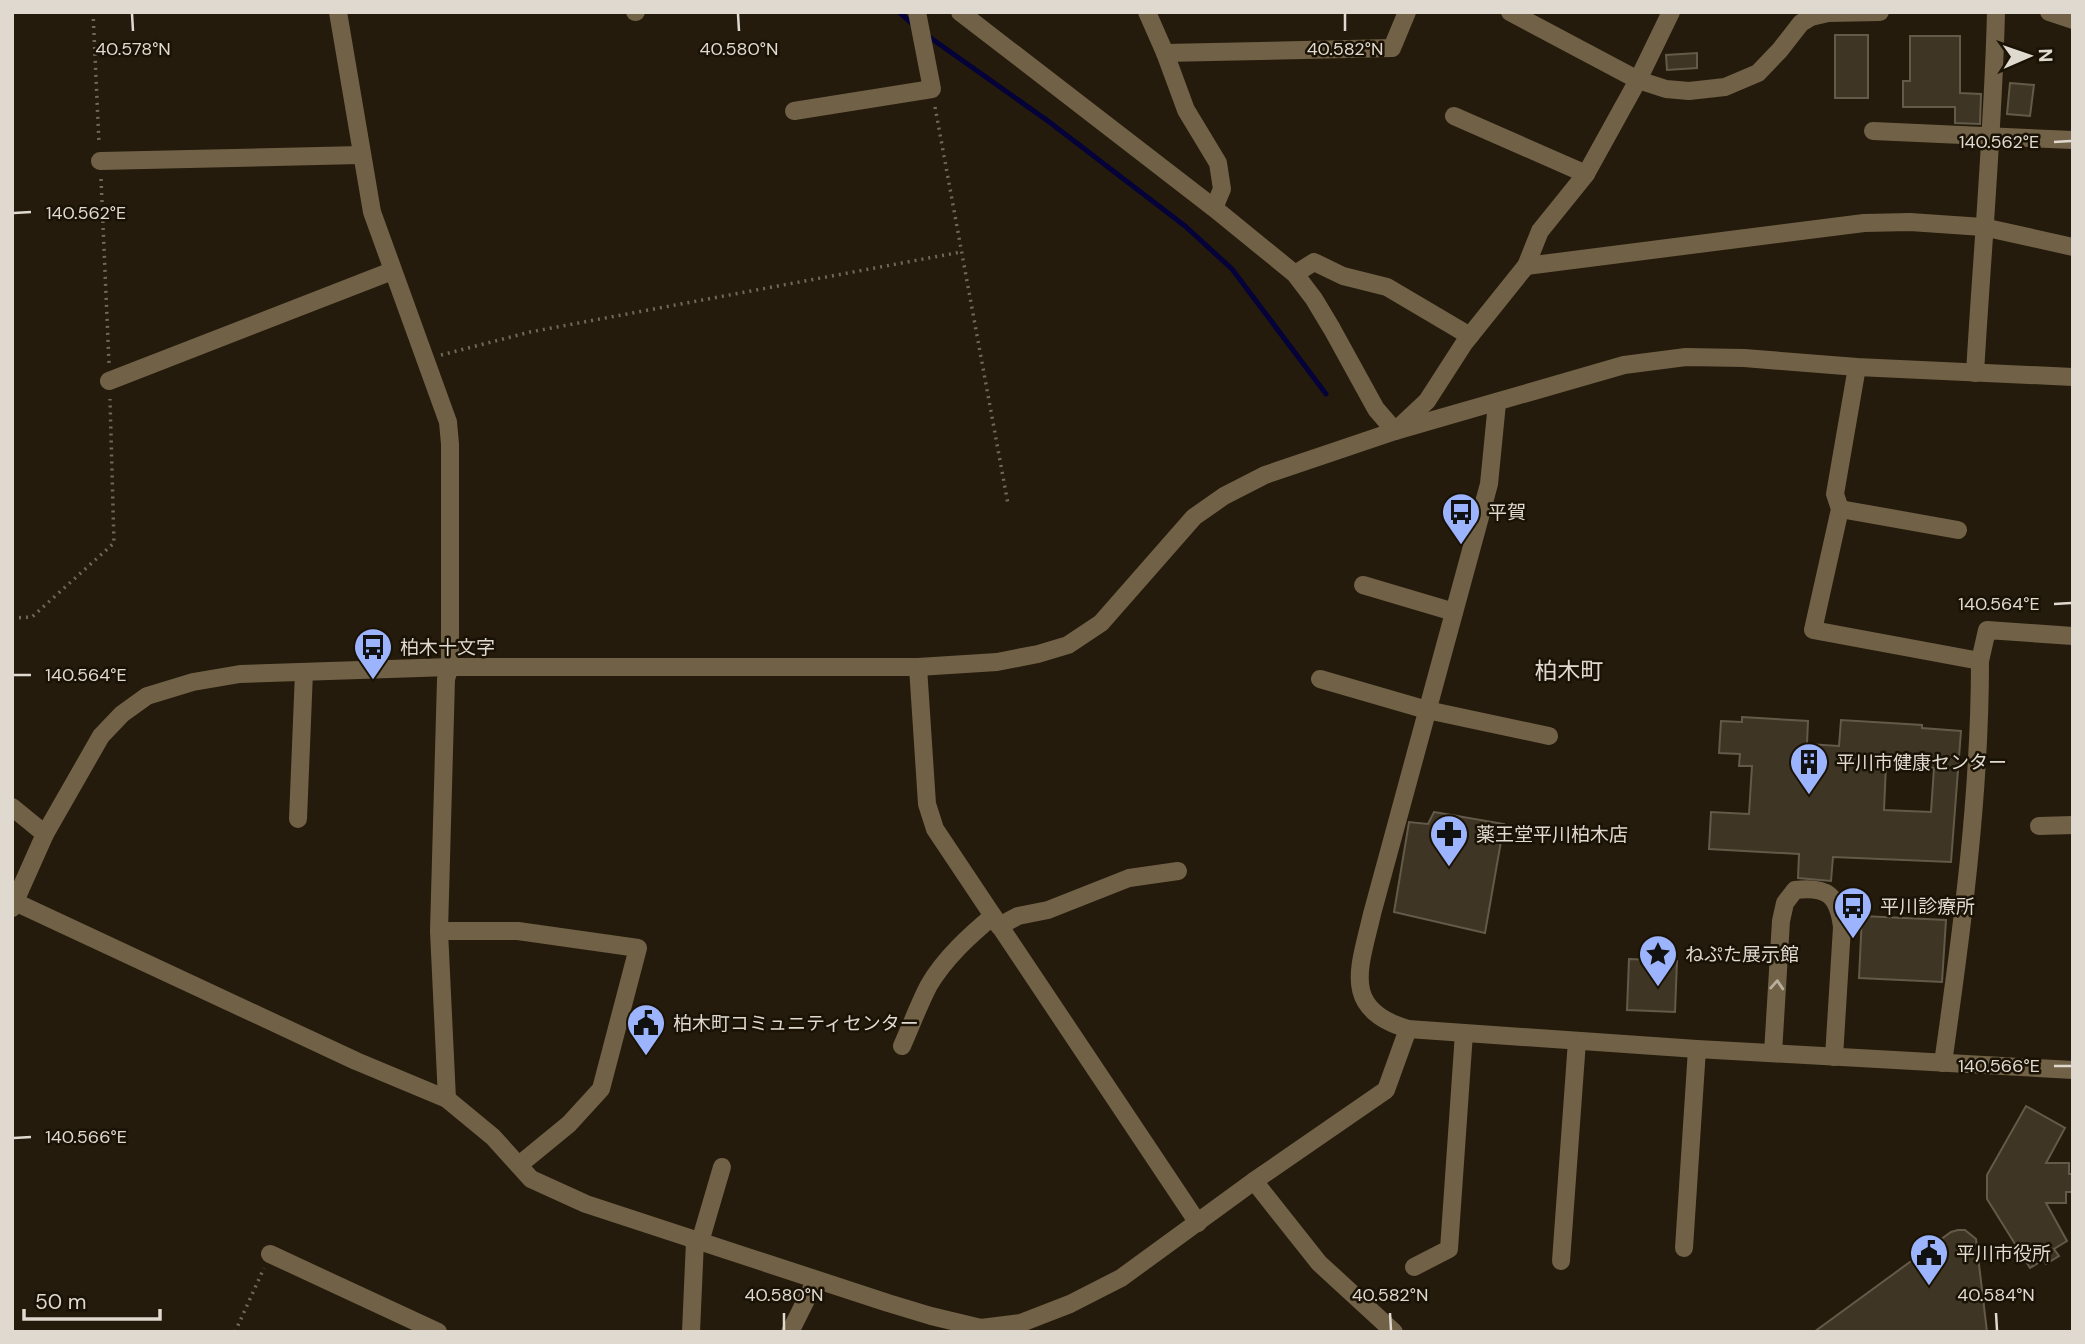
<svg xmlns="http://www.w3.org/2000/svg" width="2085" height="1344" viewBox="0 0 2085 1344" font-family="'DM Sans','Noto Sans JP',sans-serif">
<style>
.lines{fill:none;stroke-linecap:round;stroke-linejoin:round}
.stream{stroke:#040238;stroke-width:5}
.building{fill:#3e3525;stroke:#645a49;stroke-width:2;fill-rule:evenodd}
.path{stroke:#70685b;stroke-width:3.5;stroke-dasharray:2 5;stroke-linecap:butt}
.minor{stroke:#716146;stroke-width:18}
.oneway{stroke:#b8af9f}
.ticks{fill:none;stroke:#dfd9cf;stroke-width:2.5}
.labels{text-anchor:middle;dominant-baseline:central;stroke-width:5;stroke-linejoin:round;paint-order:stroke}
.poi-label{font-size:19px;fill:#dfd9cf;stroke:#1a1204;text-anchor:start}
.quarter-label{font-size:23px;fill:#dfd9cf;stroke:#1a1204}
.ticks-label{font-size:18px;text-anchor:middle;fill:#dfd9cf;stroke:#1a1204;stroke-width:5;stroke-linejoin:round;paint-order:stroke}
</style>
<rect width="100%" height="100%" fill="#241b0c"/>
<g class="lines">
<g class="stream">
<polyline points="899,12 915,26"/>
<polyline points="925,34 1048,121 1185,226 1232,269 1326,394"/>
</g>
</g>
<g class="building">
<rect x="1835" y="35" width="33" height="63"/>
<polygon points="1910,36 1960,36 1960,93 1981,94 1980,124 1955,123 1955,107 1903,107 1903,81 1910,81"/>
<polygon points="1697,53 1697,68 1667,70 1666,55"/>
<polygon points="2010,83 2034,85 2030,116 2007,114"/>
<path d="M1742 717 1808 721 1807 744 1839 746 1841 720 1922 725V728L1961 731 1951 862 1833 857 1831 881 1798 878 1799 854 1709 849 1711 812 1749 814 1752 766H1739L1740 754 1719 753 1721 721 1742 722ZM1886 765 1934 768 1931 812 1884 810Z"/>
<polygon points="1434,812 1504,824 1485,933 1394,912 1409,822 1428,824"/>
<polygon points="1862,916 1946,920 1942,982 1859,978"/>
<polygon points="1629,959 1677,961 1675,1012 1627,1010"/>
<polygon points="2026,1106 2065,1128 2046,1163 2069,1163 2069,1174 2073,1174 2073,1192 2066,1192 2066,1203 2046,1203 2067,1241 2054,1249 2059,1256 2046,1264 2043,1260 2030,1268 1987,1199 1987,1175"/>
<polygon points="1958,1230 1965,1230 1976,1239 1987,1332 1814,1332 1951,1232"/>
</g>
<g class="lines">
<g class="path">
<polyline points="93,12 99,143"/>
<polyline points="935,107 1008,504"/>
<polyline points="101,179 109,363"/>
<polyline points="441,355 530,332 961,252"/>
<polyline points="12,618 32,617 114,543 110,399"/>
<polyline points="235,1332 264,1268"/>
</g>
<g class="minor">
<polyline points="338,12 372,212 448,422 450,444 450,667 446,679 439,931 447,1099"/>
<polyline points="635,12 636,12"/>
<polyline points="960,12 1214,208 1295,274 1314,299 1332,329 1376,409 1395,431 1427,401 1465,342 1526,266 1540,231 1586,174 1638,80 1671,12"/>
<polyline points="1147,12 1165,53 1186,110 1218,163 1222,189 1214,208"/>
<polyline points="1510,12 1638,80 1666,89 1689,91 1725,87 1758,73 1780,50 1801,23 1811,17 1828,13 1880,12"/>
<polyline points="2049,12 2073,20"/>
<polyline points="1165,53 1392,48 1407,12"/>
<polyline points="794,111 932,89 917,12"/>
<polyline points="1454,116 1586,174"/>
<polyline points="1873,131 2073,140"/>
<polyline points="100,161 361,155"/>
<polyline points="1526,266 1864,223 1910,222 1983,227 2073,247"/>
<polyline points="1295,274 1314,262 1343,276 1387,287 1470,336"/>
<path d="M1857 367 1835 494 1840 509 1813 630 1980 661C1980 796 1962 930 1943 1063"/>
<path d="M1975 373C1982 253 1993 133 1996 12"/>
<polyline points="109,381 392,271"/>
<path d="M1497 403 1489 484 1372 914C1360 967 1340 1009 1408 1029L1697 1049 2073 1070"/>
<polyline points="1840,509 1958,530"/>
<polyline points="1363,585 1454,612"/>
<polyline points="1980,661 1987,630 2073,636"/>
<polyline points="918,667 927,804 935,829 1198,1223"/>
<polyline points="1320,679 1427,710 1549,736"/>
<polyline points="12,807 45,834"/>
<polyline points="298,819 304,672"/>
<polyline points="2039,826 2073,825"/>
<polyline points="15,902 356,1061 447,1099 493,1137 531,1179 586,1204 888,1303 931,1316 981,1328 1021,1323 1070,1304 1121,1278 1254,1181 1386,1090 1408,1029"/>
<polyline points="12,908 45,834 101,736 122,714 147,696 193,682 240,674 450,667 918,667 997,662 1038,654 1068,645 1101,623 1194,517 1224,496 1265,475 1395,431 1624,365 1686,357 1744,358 1857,367 2073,377"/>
<polyline points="999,926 1018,916 1048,910 1129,878 1178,871"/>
<polyline points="439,931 518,931 638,948 601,1089 569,1124 519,1165"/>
<path d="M902 1046C911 1026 919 1004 929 985 945 958 969 936 993 916"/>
<path d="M1773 1053 1781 921 1785 903 1795 890C1827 886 1838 895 1842 927L1834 1057"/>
<polyline points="1254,1181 1319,1263 1394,1332"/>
<polyline points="700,1242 722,1167"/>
<polyline points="1684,1248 1697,1049"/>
<polyline points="270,1254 438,1332"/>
<polyline points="1561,1261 1577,1041"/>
<polyline points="1414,1267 1449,1249 1464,1033"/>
<polyline points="691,1332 695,1241"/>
<polyline points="790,1332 816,1280"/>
</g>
</g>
<defs><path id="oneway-chevron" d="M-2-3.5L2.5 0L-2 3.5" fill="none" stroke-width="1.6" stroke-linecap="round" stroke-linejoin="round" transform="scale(1.75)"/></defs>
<use class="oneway" href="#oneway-chevron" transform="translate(1777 985) rotate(-86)"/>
<path class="ticks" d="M132 14 133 31M738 14 739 31M1345 14V31M2054 142 2071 141M14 213 31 212M2054 604 2071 603M14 675H31M2054 1066H2071M14 1138 31 1137M784 1313V1330M1390 1313 1391 1330M1996 1313 1997 1330"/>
<defs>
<symbol id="bus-pin" viewBox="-11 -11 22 30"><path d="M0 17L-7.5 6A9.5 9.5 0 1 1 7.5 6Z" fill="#9bb4fd" stroke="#1a1204"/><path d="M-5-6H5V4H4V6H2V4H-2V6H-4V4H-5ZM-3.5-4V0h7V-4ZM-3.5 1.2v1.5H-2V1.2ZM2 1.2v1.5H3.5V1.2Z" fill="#111"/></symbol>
<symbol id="building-pin" viewBox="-11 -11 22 30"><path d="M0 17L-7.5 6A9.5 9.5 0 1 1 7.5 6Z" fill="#9bb4fd" stroke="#1a1204"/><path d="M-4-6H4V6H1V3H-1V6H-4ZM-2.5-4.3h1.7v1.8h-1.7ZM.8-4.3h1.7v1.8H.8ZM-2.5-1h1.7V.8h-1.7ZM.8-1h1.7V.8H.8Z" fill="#111"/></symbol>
<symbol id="pharmacy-pin" viewBox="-11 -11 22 30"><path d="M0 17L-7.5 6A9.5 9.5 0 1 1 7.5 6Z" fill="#9bb4fd" stroke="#1a1204"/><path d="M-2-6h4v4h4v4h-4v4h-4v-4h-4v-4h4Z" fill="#111"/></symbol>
<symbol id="sight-pin" viewBox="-11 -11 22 30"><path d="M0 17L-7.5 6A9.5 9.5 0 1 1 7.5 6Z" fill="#9bb4fd" stroke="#1a1204"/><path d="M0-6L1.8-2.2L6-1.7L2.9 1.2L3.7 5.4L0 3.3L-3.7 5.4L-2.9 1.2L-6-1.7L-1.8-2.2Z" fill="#111"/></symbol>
<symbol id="civic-pin" viewBox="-11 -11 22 30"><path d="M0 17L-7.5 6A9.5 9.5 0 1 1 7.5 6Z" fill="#9bb4fd" stroke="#1a1204"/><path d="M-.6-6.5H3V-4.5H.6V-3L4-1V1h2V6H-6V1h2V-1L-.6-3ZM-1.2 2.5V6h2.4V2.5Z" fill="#111"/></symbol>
</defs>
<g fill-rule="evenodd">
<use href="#bus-pin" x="1439" y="490" width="44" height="60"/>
<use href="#bus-pin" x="351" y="625" width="44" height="60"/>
<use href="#building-pin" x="1787" y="740" width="44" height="60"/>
<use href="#pharmacy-pin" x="1427" y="812" width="44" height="60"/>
<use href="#bus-pin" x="1831" y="884" width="44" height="60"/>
<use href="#sight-pin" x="1636" y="932" width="44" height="60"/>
<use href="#civic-pin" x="624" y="1001" width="44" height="60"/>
<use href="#civic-pin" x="1907" y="1231" width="44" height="60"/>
</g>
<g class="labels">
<g class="poi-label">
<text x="1488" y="512">平賀</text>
<text x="400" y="647">柏木十文字</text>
<text x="1836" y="762">平川市健康センター</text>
<text x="1476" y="834">薬王堂平川柏木店</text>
<text x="1880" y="906">平川診療所</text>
<text x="1685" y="954">ねぷた展示館</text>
<text x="673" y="1023">柏木町コミュニティセンター</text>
<text x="1956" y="1253">平川市役所</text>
</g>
<g class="quarter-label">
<text x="1569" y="671">柏木町</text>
</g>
</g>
<g class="ticks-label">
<text x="133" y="55">40.578°N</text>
<text x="739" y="55">40.580°N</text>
<text x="1345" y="55">40.582°N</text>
<text x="1999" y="148">140.562°E</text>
<text x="86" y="219">140.562°E</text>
<text x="1999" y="610">140.564°E</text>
<text x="86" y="681">140.564°E</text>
<text x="1999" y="1072">140.566°E</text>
<text x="86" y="1143">140.566°E</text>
<text x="784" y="1301">40.580°N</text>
<text x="1390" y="1301">40.582°N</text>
<text x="1996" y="1301">40.584°N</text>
</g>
<rect width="2085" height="1344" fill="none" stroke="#dfd9cf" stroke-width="28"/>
<g transform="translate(2029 56) rotate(88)" stroke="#1a1204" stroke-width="5" paint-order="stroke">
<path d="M0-5L12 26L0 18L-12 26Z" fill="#dfd9cf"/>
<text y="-10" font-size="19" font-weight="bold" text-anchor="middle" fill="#dfd9cf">N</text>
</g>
<path d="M24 1309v10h136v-10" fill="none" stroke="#dfd9cf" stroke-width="3.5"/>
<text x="35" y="1309" font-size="21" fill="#dfd9cf" stroke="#1a1204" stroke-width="5" paint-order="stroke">50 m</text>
</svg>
